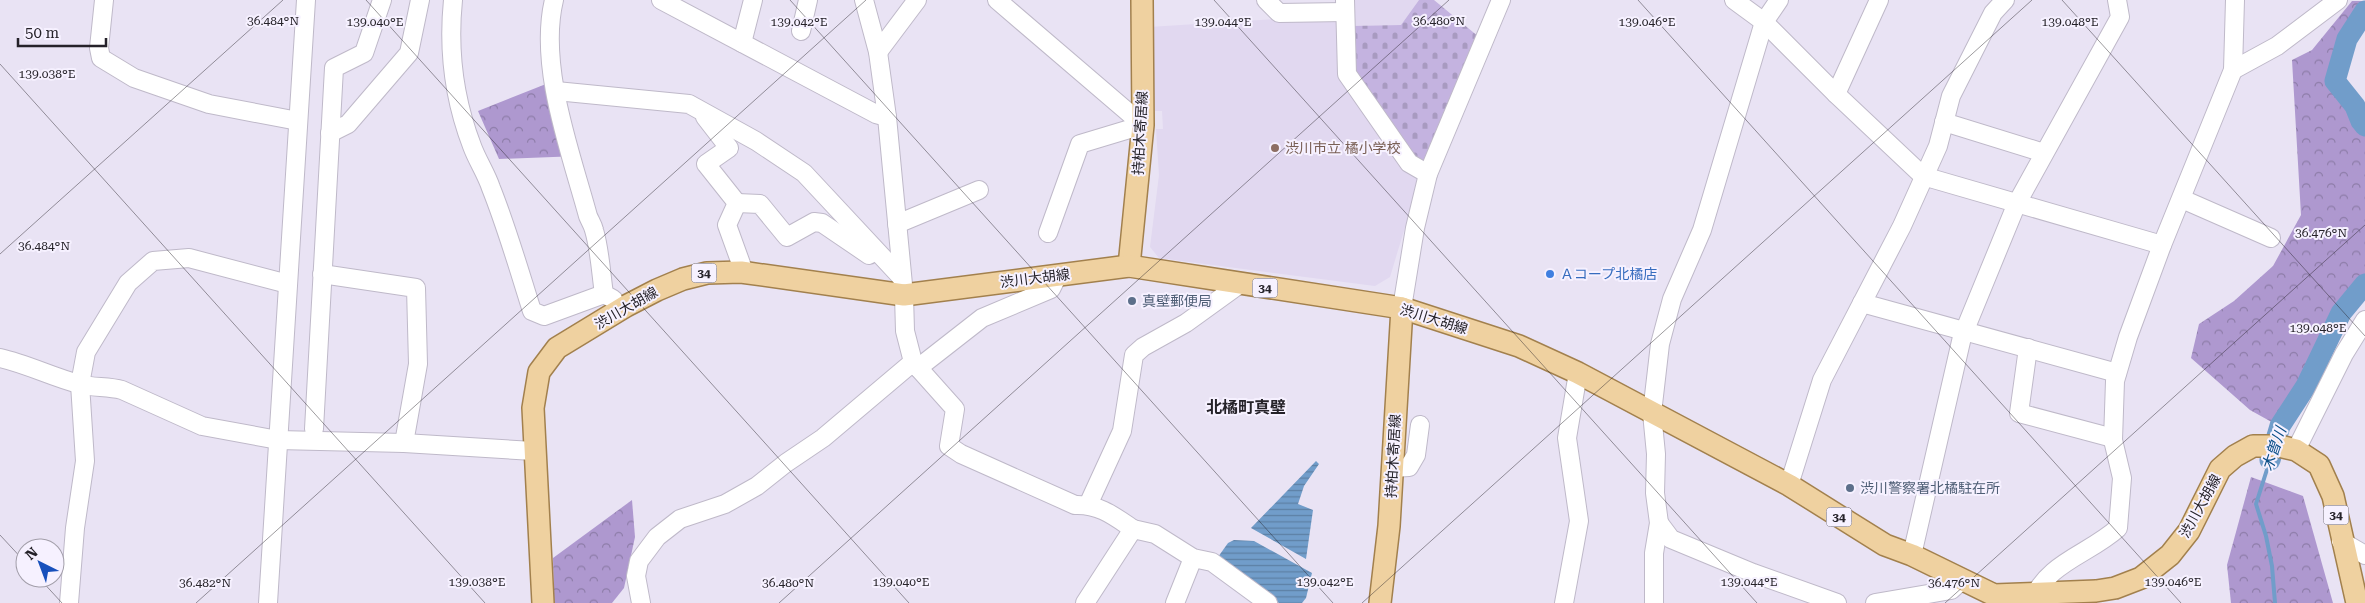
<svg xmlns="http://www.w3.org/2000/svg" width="2365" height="603" viewBox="0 0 2365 603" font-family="'Roboto Serif','Noto Sans JP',serif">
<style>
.built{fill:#e1d8f0}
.forest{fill:url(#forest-crowns)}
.cemetery{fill:url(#cemetery-stones)}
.water{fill:url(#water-rules)}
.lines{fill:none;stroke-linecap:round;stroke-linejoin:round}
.stream{stroke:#719dca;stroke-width:4}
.river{stroke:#719dca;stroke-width:21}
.minor-casing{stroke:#bfb9c9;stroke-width:20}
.major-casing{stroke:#a2804d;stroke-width:24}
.minor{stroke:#fff;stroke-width:18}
.major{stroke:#efd1a0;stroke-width:21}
.ticks{fill:none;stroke:#252229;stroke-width:1;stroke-opacity:0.45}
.education-dot{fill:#8d6e63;stroke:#f6f1ff;stroke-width:2}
.shop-dot{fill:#3f7fe0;stroke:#f6f1ff;stroke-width:2}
.service-dot{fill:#5c6f8a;stroke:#f6f1ff;stroke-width:2}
.labels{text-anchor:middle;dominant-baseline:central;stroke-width:4;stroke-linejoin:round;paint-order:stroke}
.shield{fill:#f6f1ff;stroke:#646069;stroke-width:1}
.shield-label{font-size:12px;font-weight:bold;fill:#252229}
.street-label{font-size:14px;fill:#252229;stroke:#f6f1ff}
.education-label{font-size:14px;fill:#785e54;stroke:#f6f1ff;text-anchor:start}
.shop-label{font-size:14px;fill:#366cbe;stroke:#f6f1ff;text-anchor:start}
.service-label{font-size:14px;fill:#4e5e75;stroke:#f6f1ff;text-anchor:start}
.water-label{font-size:15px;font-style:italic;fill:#0c5088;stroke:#f6f1ff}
.quarter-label{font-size:16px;font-weight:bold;fill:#252229;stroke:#f6f1ff}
.ticks-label{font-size:12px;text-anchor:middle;fill:#252229;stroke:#f6f1ff;stroke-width:4;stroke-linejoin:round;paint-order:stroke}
</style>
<defs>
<pattern id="forest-crowns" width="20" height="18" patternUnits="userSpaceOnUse" patternTransform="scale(1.25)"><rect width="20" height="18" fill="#ae98cf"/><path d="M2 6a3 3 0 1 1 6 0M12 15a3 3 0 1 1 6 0" fill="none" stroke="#8d7ca8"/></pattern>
<pattern id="cemetery-stones" width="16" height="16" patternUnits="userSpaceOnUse" patternTransform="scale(1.25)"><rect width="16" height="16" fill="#c4b3e0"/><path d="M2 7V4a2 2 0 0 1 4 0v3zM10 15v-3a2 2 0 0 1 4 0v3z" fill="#a89ac0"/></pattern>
<pattern id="water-rules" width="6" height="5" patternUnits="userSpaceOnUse" patternTransform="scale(1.25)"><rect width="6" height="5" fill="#719dca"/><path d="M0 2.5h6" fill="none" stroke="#5d80a4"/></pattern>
</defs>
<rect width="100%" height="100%" fill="#e9e3f4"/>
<g class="built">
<polygon points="1350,0 1419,0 1401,25 1350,26"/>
<polygon points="1340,18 1421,174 1390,277 1375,286 1159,258 1150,247 1159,175 1156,129 1163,129 1162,111 1155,111 1149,27 1277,19"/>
</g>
<g class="forest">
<polygon points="2352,1 2365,1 2365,5 2345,37 2333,83 2353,108 2365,130 2365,278 2355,294 2338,310 2303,385 2277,425 2250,410 2191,358 2199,324 2234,301 2273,266 2301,215 2292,60 2312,50"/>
<polygon points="546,84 579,156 499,159 478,111"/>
<polygon points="2251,477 2303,496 2333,603 2231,603 2227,565"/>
<polygon points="632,500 635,537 624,588 612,603 554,603 553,558"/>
</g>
<polygon class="cemetery" points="1419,0 1434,0 1479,37 1423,165 1412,160 1351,75 1350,26 1401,25"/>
<g class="water">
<polygon points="1316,461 1319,464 1304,486 1298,504 1313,510 1306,559 1251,528"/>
<polygon points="1234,540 1254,541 1312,573 1306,598 1302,603 1279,603 1218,557 1228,543"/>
</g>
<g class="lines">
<polyline class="stream" points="2270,460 2256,504 2266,536 2272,566 2275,603"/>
<g class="river">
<polyline points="2365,11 2347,39 2335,81 2355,106 2361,121 2365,126"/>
<polyline points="2270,460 2280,426 2306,386 2341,313 2365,284"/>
</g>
<defs>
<g id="minor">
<polyline points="104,0 99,48 101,58 134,78 209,104 298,121"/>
<path d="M453 0C448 49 454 99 472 146 477 160 486 173 491 188 507 228 519 270 532 311L544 316 604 294"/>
<path d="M554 0C538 66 571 153 588 216 590 221 593 225 594 230 600 250 601 274 604 294L613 299"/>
<polyline points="661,0 876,114 887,117"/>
<polyline points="997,0 1143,125 1080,144 1048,233"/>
<polyline points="1266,0 1279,13 1345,12"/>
<polyline points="1345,0 1347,74 1409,163 1428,174"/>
<polyline points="1734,0 1764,22 1836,94 1923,176 2162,245"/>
<polyline points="801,31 808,0"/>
<polyline points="742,43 753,0"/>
<polyline points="878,52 917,0"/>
<polyline points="2233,70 2277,46 2338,0"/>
<polyline points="556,91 689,104 756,141 804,173 902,278"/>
<polyline points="1836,94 1879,0"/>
<polyline points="705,117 729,148 706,164 737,203 727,225 744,272"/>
<polyline points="1944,122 2044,153"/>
<polyline points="330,133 348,124 409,53 420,0"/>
<polyline points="2182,199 2271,238"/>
<polyline points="737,203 760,204 787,237 814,222 822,223 869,255"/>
<polyline points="897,224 979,190"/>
<polyline points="322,274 416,288 418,364 404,443"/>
<polyline points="1862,303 2117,373"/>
<polyline points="1402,308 1415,228 1428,174 1501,0"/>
<polyline points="2028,348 2019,413 2113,438"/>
<path d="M0 358C27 364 52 377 79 384 93 388 108 386 122 390L202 426 278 440 404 443 533 451"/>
<path d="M913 362 955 409 949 446 961 454 1075 505C1099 504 1114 516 1133 529"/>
<polyline points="918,368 982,318 1051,289 1058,275"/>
<polyline points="314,429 334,68 364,53 382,0"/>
<polyline points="2296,450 2344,354 2365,320"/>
<polyline points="1393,468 1409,467 1416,455 1420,425"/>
<polyline points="1789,485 1822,380 1902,226 1938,146 1951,96 1993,13 2005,0"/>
<polyline points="1088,505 1122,431 1134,355 1143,347 1186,323 1240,284"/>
<polyline points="1659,523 1671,539 1753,573 1837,603"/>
<polyline points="2341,541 2365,555"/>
<polyline points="1912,555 1962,337 2017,203 2120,17 2117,0"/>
<polyline points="69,603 75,528 85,461 80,384 86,352 128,283 153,261 189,258 288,284"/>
<polyline points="268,603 306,0"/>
<polyline points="641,603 636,576 639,561 657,537 680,519 725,504 757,486 786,463 823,438 913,362 905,331 904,295 887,117 878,52 864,0"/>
<polyline points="1085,603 1133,529 1155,534 1193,558 1212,562 1268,603"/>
<polyline points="1175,603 1193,558"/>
<polyline points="1564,603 1579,521 1567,438 1578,373"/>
<polyline points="1654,603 1654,553 1659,523 1655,493 1656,454 1652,413 1660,344 1672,299 1702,230 1764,22 1779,0"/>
<polyline points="1875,603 1951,590 1962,580"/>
<path d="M2031 603C2047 562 2088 555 2118 528L2122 478 2113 440 2115 381 2128 337 2162 245 2233 70 2235 0"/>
</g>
<g id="major">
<polyline points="1129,266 1143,125 1142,0"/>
<polyline points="543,603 533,408 539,372 557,348 626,306 657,290 683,279 707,273 741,272 904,295 1129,266 1402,308 1519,346 1578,373 1789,485 1885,545 1912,555 1994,595 2096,591 2115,588 2141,578 2170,555 2189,531 2220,469 2235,456 2253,446 2279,446 2296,450 2319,465 2333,496 2357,603"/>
<polyline points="1380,603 1389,526 1402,308"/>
</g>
</defs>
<use href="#minor" class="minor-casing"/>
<use href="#major" class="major-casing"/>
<use href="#minor" class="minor"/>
<use href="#major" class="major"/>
</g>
<path class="ticks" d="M366 0 909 603M790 0 1333 603M1214 0 1757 603M1638 0 2181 603M2062 0 2365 336M0 64 485 603M0 254 283 0M0 535 25 562M39 578 62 603M196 603 866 0M779 603 1449 0M1362 603 2032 0M1945 603 2365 225"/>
<circle class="education-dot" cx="1275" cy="148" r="5"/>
<circle class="shop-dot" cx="1550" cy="274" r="5"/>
<g class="service-dot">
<circle cx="1132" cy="301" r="5"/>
<circle cx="1850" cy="488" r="5"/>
</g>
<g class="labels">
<g class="shield">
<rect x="691.5" y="263.5" width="25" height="19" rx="4"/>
<rect x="1252.5" y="278.5" width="25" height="19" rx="4"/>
<rect x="2323.5" y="505.5" width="25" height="19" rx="4"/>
<rect x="1826.5" y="507.5" width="25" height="19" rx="4"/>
</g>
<g class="shield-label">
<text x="704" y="273">34</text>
<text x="1265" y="288">34</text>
<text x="2336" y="515">34</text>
<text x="1839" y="517">34</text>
</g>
<g class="street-label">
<text transform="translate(1140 133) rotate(-87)">持柏木寄居線</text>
<text transform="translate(1035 278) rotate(-7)">渋川大胡線</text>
<text transform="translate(626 308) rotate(-30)">渋川大胡線</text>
<text transform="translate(1434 319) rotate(17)">渋川大胡線</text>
<text transform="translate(1393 456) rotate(-87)">持柏木寄居線</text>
<text transform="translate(2200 506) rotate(-61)">渋川大胡線</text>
</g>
<g class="education-label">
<text x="1285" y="148">渋川市立 橘小学校</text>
</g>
<g class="shop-label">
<text x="1560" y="274">Ａコープ北橘店</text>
</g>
<g class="service-label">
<text x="1142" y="301">真壁郵便局</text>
<text x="1860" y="488">渋川警察署北橘駐在所</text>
</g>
<g class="water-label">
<text transform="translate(2274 449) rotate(-71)">木曽川</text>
</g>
<g class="quarter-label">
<text x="1246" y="407">北橘町真壁</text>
</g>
</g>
<g class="ticks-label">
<text x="273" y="25">36.484°N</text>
<text x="1439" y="25">36.480°N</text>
<text x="375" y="26">139.040°E</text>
<text x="799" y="26">139.042°E</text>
<text x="1223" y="26">139.044°E</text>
<text x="1647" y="26">139.046°E</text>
<text x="2070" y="26">139.048°E</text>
<text x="47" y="78">139.038°E</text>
<text x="2321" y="237">36.476°N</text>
<text x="44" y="250">36.484°N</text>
<text x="2318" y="332">139.048°E</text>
<text x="477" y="586">139.038°E</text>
<text x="901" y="586">139.040°E</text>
<text x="1325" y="586">139.042°E</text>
<text x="1749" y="586">139.044°E</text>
<text x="2173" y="586">139.046°E</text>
<text x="205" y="587">36.482°N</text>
<text x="788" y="587">36.480°N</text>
<text x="1954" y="587">36.476°N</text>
</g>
<g transform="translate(40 563) rotate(318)"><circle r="24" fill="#f6f1ff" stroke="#a29ea9"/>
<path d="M0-4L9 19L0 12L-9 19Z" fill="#1750bc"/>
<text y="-8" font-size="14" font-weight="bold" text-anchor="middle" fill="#252229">N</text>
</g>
<path d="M18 38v8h88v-8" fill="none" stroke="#252229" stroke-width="2.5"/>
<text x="25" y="38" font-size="15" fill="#252229" stroke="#f6f1ff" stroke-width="4" paint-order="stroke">50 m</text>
</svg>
